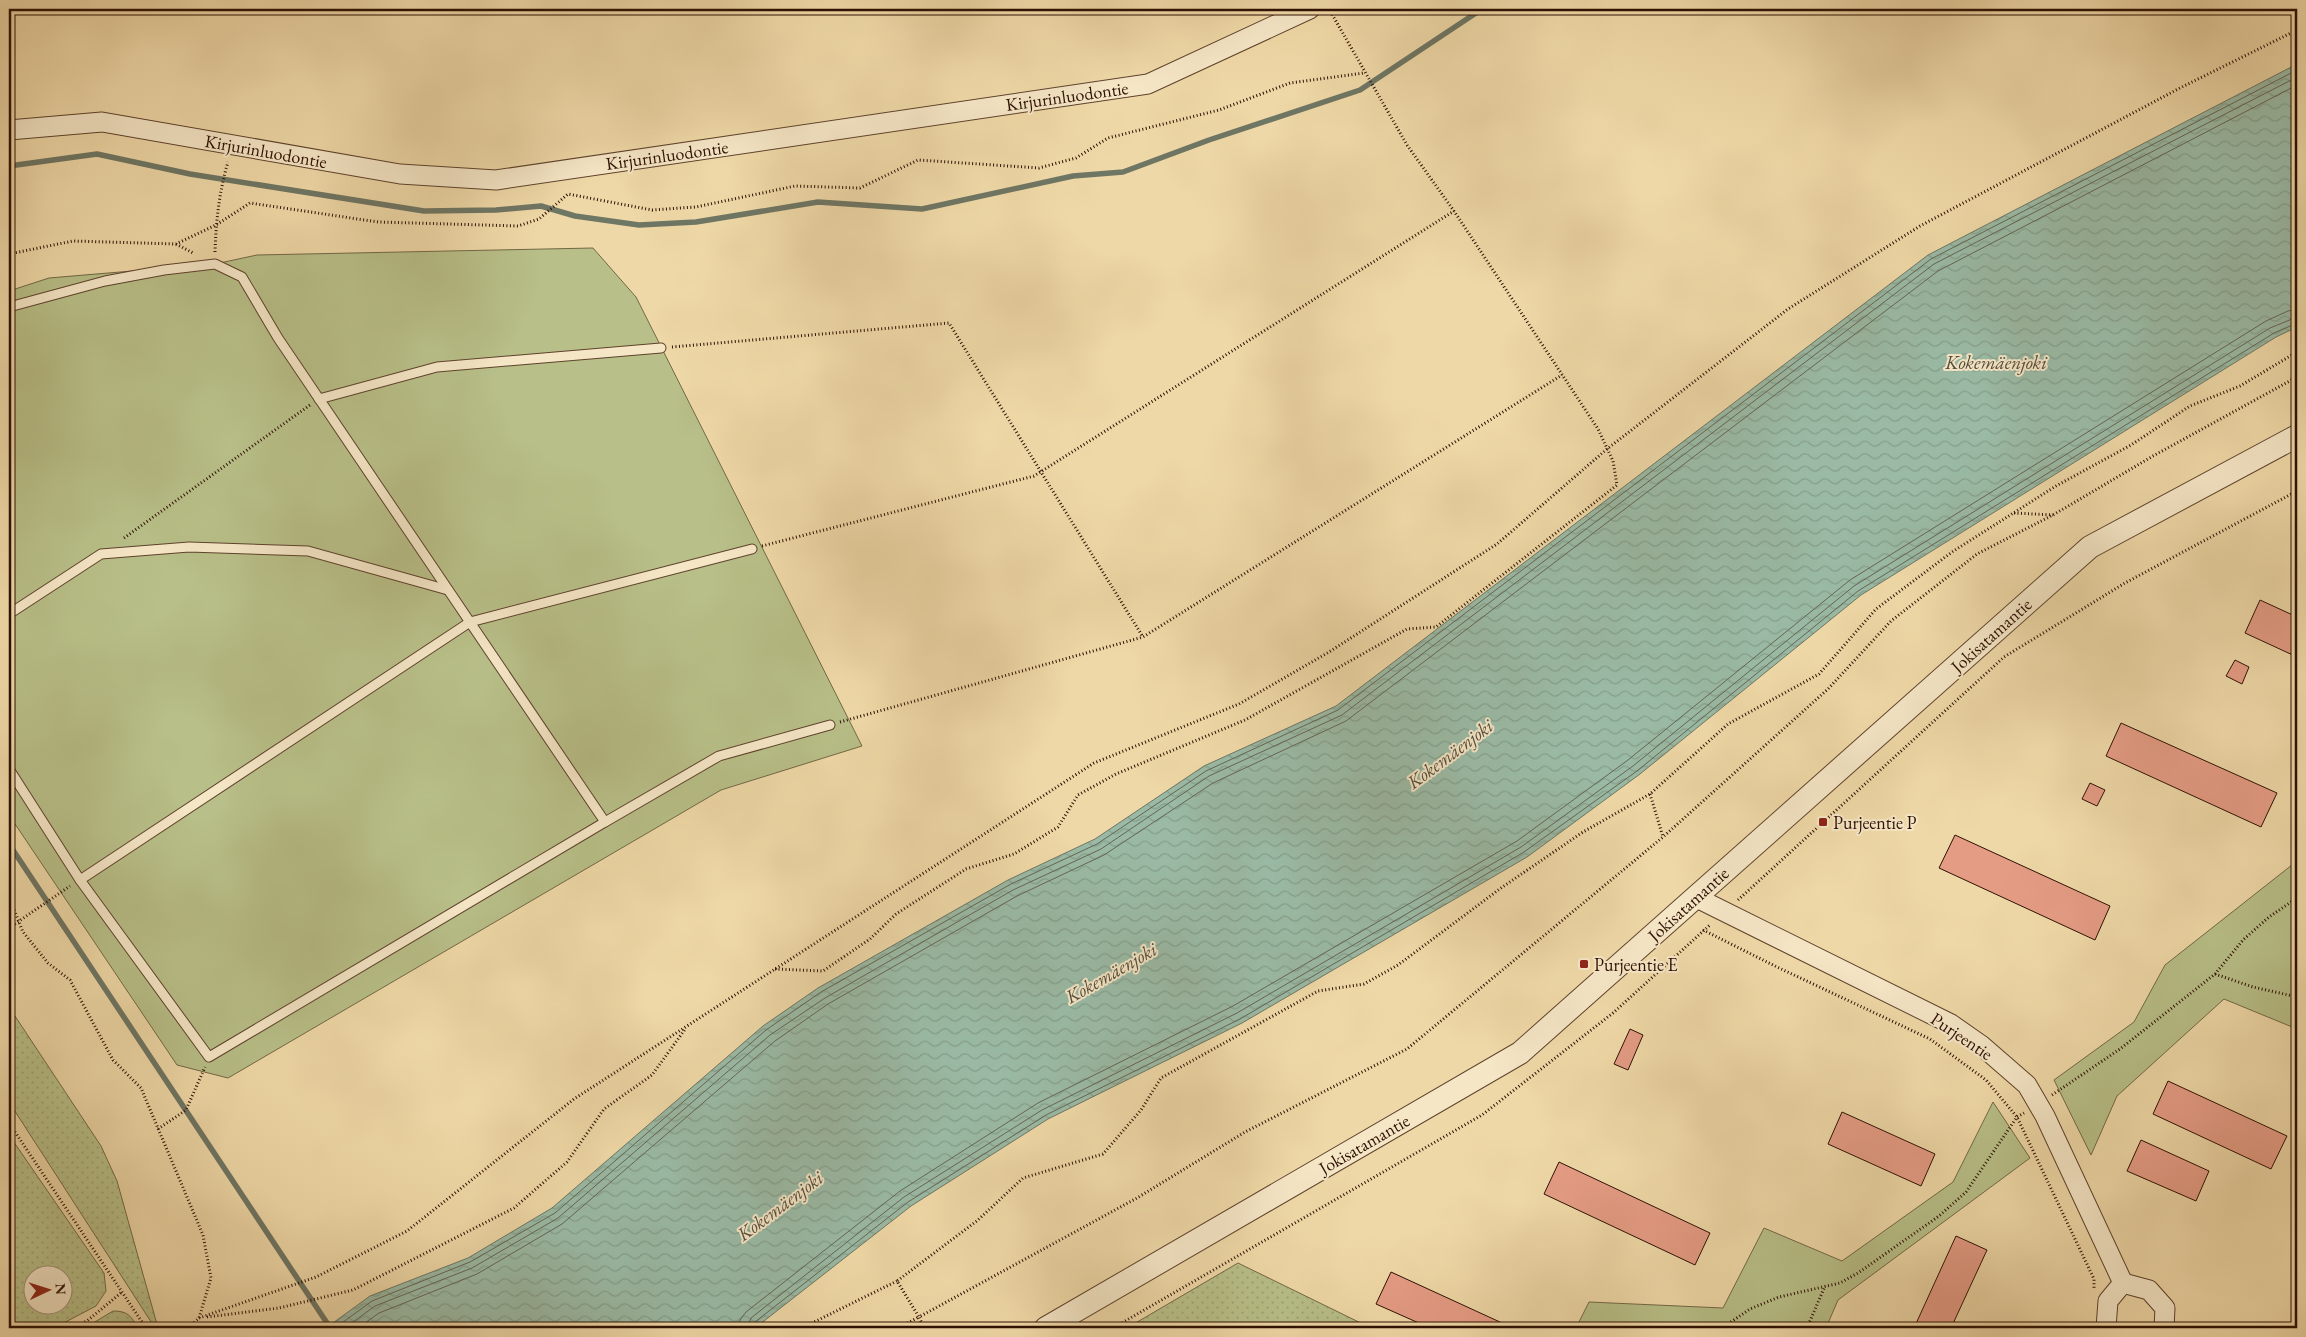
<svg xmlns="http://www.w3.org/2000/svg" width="2306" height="1337" viewBox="0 0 2306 1337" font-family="'EB Garamond',serif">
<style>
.grass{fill:url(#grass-dots);stroke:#726846;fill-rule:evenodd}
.park{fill:#b8bf88;stroke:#726846}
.water{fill:url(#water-waves);stroke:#6e7664}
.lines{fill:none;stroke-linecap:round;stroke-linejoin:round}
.shore{stroke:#646554;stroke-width:1}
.stream{stroke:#6e7664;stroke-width:5.5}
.building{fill:#e59c85;stroke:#2d1003}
.service-casing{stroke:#5e422c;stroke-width:11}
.minor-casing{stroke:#5e422c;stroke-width:21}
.tertiary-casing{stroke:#5e422c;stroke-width:24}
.path{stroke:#2d1003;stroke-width:3;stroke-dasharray:1 2.5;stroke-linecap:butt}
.service{stroke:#f5e6c6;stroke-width:9}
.minor{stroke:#f5e6c6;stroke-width:19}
.tertiary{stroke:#f5e6c6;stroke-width:22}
.poi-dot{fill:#8f2418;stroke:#f5e6c6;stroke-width:2}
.labels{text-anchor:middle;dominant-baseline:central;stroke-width:4;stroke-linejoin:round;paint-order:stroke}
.street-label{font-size:18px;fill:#2d1003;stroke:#f5e6c6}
.poi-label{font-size:18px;fill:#2d1003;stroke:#f5e6c6;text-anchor:start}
.water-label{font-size:19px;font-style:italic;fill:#534c3c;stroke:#f5e6c6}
</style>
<defs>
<pattern id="grass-dots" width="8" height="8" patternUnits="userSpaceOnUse" patternTransform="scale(1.25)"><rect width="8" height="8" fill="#b8bf88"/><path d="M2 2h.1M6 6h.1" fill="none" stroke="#9ea374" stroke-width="1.8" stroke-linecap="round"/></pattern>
<pattern id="water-waves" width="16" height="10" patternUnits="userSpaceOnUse" patternTransform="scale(1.25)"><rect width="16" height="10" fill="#9abaa5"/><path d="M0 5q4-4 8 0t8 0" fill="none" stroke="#859f8c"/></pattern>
</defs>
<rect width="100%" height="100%" fill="#efd8a7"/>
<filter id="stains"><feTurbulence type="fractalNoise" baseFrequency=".004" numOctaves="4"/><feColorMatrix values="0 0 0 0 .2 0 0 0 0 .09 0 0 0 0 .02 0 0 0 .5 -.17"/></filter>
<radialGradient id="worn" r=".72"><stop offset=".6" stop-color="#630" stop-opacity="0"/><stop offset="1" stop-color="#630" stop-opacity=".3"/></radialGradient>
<g class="grass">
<polygon points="9,1007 101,1146 117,1181 158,1328 155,1328 9,1102"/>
<path d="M9 1135 104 1273 106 1291 96 1306 54 1328H9ZM32 1274H62V1304H32Z"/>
<polygon points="1238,1263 1371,1328 1127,1328"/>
<path d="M113 1311C128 1311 131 1316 138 1328H85Z"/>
</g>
<g class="park">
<polygon points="593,248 636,297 862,746 721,790 228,1078 177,1065 9,815 9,291 49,278 215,264 257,255"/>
<polygon points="2297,861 2297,1029 2224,999 2117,1096 2091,1155 2054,1080 2134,1022 2165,965"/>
<polygon points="1993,1102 2030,1158 1838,1300 1826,1328 1576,1328 1589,1302 1723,1308 1764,1228 1842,1261 1953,1182"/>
</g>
<polygon class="water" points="2297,64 2297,327 2276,337 1861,595 1640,774 1527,857 1242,1023 1048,1119 911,1206 755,1328 326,1328 370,1296 468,1258 552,1208 763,1026 818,988 1008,880 1095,839 1204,766 1336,706 1928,255"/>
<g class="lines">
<g class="shore">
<polyline points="335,1328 372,1301 470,1262 555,1213 766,1030 821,992 1011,884 1097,844 1206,771 1338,710 1931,259 2297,70"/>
<polyline points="345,1328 375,1306 472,1268 558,1218 770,1035 825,998 1013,890 1101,849 1209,776 1342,715 1934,264 2297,77"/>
<polyline points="358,1328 379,1313 477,1274 562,1224 775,1041 828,1004 1017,896 1104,855 1213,783 1346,721 1938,271 2297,85"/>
<polyline points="739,1328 740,1320 746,1312 900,1191 1038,1103 1233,1006 1517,841 1628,760 1850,580 2266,321 2288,311 2297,309"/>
<polyline points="747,1328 751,1318 904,1197 1042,1110 1237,1013 1521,847 1633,766 1854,586 2270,328 2297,317"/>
<polyline points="753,1328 755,1322 908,1202 1046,1115 1240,1019 1524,852 1637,771 1858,591 2274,333 2297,323"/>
</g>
<g class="stream">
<polyline points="9,166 97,154 190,174 424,211 496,210 541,206 575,216 639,225 696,222 818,202 922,209 1073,176 1123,172 1209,140 1360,90 1482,9"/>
<polyline points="9,844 329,1326"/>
</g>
</g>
<g class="building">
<polygon points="2260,600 2297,617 2297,657 2245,633"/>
<polygon points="2235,660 2249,667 2242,684 2226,676"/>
<polygon points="2121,723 2277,793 2261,827 2106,756"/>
<polygon points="2090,783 2105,790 2097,806 2082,799"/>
<polygon points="1955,835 2110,906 2095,940 1939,868"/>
<polygon points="1630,1029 1643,1035 1628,1070 1614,1064"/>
<polygon points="2168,1081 2287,1136 2271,1169 2153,1114"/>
<polygon points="1842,1112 1935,1154 1921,1186 1828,1144"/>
<polygon points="2141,1140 2209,1171 2196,1201 2127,1171"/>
<polygon points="1559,1162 1710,1233 1695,1265 1544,1194"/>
<polygon points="1956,1236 1987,1250 1951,1328 1914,1328"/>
<polygon points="1391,1272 1513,1328 1430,1328 1376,1304"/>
</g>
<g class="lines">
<defs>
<g id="service">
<polyline points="9,307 105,281 164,270 215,264 242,277 278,338 605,822 209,1057 80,880 9,769"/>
<polyline points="319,399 437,367 661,348"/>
<polyline points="9,614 101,554 189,547 308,551 448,590"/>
<polyline points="605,822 719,756 830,725"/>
<polyline points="80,880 470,622 752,549"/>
</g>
<g id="minor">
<polyline points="9,130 102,122 400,174 496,180 1148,84 1310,9"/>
<polyline points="1695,897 1951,1024 1981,1045 2027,1085 2045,1116 2123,1283"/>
<polyline points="2123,1283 2149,1290 2165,1308 2164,1328"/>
<polyline points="2106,1328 2108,1301 2123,1283"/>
</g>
<polyline id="tertiary" points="1046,1328 1520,1053 2090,547 2297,436"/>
</defs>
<use href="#service" class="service-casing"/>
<use href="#minor" class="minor-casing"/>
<use href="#tertiary" class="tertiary-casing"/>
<g class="path">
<polyline points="176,244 193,253"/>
<path d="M215 252C216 222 219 192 228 162"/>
<polyline points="9,254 73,241 176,244 216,225 250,203 378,222 518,226 539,219 568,194 652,210 696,207 795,186 860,188 918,160 1039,168 1076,158 1108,138 1219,110 1290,83 1364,73"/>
<polyline points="672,347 949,323 1143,637 1562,375"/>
<polyline points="2014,513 2053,515"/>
<polyline points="124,538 310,405"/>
<polyline points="762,546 1034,476 1454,211"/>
<polyline points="840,722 1143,637"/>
<polyline points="1650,794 1663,837"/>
<polyline points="9,897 23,932 48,963 70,980 113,1060 141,1088 203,1235 211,1278 199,1318 188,1328"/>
<polyline points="1738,900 2004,657 2125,583 2297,491"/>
<polyline points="9,928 70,886"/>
<polyline points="1703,930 1777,967 1930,1039 1986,1080 2017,1117 2094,1279 2094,1290"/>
<polyline points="775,969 823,971 870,939 896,914 966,869 1014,854 1058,827 1078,795 1116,774 1245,720 1407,629 1436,627 1617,485 1613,461 1598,429 1454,211 1407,145 1329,9"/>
<polyline points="2215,974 2253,987 2297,997"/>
<polyline points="2052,1095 2120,1049 2215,974 2243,940 2269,917 2297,898"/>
<polyline points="9,1123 146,1328"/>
<polyline points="158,1129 186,1110 205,1067"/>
<polyline points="207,1317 279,1308 353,1290 514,1208 567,1162 604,1109 652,1075 686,1028"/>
<polyline points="199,1318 316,1277 407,1231 574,1099 1094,763 1239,704 1329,652 1497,544 1607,449 1788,309 1920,226 2180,88 2297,30"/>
<polyline points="72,1328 87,1321 122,1292"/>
<polyline points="802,1328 897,1281"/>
<polyline points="898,1328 919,1317 897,1281 978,1220 1023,1178 1103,1154 1141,1110 1161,1078 1318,991 1364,984 1398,965 1501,888 1583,832 1650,794 1728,724 1819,674 1876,609 1952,552 2056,486 2131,445 2190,406 2240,386 2297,352"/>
<polyline points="924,1328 919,1317 1137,1198 1245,1132 1407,1049 1663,837 1828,689 1891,621 1977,554 2053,515 2153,456 2297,377"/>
<polyline points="1113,1328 1482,1115 1613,1013 1711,924"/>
<polyline points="1722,1328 1750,1309 1779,1297 1840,1283 1858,1273 1939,1216 1966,1192 2017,1117 2024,1113"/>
<polyline points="1807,1328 1825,1286"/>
</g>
<use href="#service" class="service"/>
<use href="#minor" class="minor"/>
<use href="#tertiary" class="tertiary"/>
</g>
<g class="poi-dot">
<rect x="1818" y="817" width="10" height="10" rx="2.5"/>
<rect x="1579" y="959" width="10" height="10" rx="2.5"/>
</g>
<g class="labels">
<g class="street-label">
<text transform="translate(1067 96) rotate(-8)">Kirjurinluodontie</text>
<text transform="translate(266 151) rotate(10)">Kirjurinluodontie</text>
<text transform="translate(667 155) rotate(-8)">Kirjurinluodontie</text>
<text transform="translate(1991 635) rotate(-42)">Jokisatamantie</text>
<text transform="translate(1688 904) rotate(-42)">Jokisatamantie</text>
<text transform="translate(1962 1036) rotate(34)">Purjeentie</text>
<text transform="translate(1364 1144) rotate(-30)">Jokisatamantie</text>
</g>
<g class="poi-label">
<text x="1833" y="822">Purjeentie P</text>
<text x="1594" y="964">Purjeentie E</text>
</g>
<g class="water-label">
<text x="1996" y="362">Kokemäenjoki</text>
<text transform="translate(1450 754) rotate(-37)">Kokemäenjoki</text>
<text transform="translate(1111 973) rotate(-30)">Kokemäenjoki</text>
<text transform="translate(780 1206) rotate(-37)">Kokemäenjoki</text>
</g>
</g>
<rect width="2306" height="1337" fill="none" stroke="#efd8a7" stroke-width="30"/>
<rect x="10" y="10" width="2286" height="1317" fill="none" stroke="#2d1003" stroke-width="2.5"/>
<rect x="15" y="15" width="2276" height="1307" fill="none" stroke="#2d1003"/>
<g transform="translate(48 1290) rotate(86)"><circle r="24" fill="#f5e6c6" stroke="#a59078"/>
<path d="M0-4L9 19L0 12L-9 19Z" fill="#8f2418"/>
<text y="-8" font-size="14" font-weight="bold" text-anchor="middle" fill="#2d1003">N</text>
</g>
<rect width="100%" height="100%" filter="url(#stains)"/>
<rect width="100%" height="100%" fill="url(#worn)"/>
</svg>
